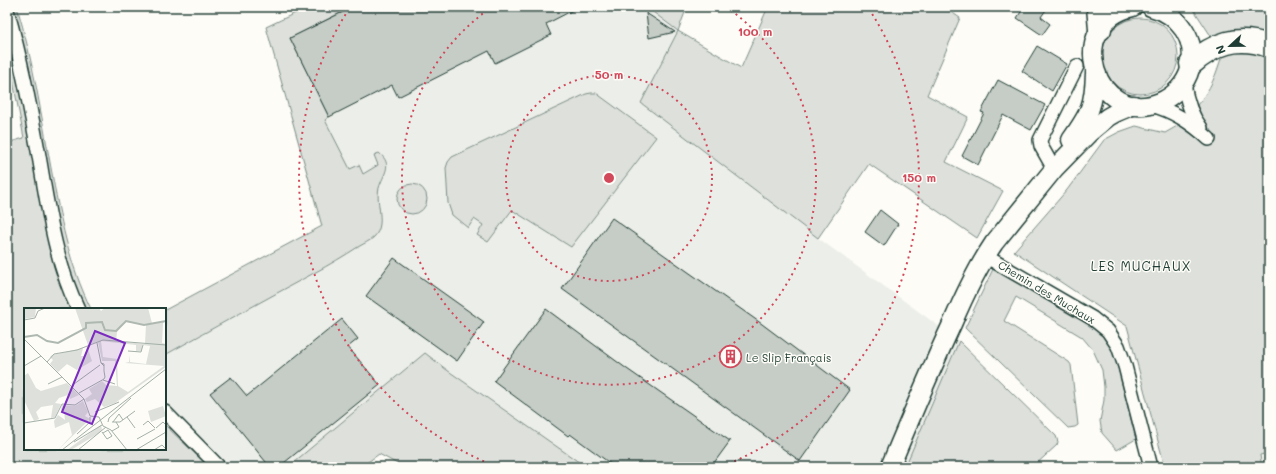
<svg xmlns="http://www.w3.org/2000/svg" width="1276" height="474" viewBox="0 0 1276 474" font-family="Mali,sans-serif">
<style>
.built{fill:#eceee9}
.green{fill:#dde0db;stroke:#7e8e88}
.building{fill:#c6cdc7;stroke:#1f3d34}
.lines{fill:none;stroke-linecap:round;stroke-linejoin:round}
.street-casing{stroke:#1f3d34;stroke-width:16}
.secondary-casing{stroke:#1f3d34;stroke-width:21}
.highway-casing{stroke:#1f3d34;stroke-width:25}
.street{stroke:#fdfcf7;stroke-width:13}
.secondary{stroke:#fdfcf7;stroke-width:18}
.highway{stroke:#fdfcf7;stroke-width:22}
.ring{fill:none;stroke:#d1495b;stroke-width:2;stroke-dasharray:2 4}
.labels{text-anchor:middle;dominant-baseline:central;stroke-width:3;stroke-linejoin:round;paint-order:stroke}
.street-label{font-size:11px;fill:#1f3d34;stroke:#fdfcf7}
.poi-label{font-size:11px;fill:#1f3d34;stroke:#fdfcf7;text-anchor:start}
.quarter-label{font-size:13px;letter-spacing:1px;fill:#1f3d34;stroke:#fdfcf7}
.inset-river{fill:none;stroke:#aeb8b1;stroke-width:2}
.inset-road{fill:none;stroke:#a4b0a9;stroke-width:1}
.view{fill:#7b2cbf;fill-opacity:0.15;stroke:#7b2cbf;stroke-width:2}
.inset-edge{fill:none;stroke:#1f3d34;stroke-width:2}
.centre{fill:#d1495b;stroke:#fdfcf7;stroke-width:2}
.ring-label{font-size:12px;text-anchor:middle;font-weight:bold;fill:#d1495b;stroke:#fdfcf7;stroke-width:3;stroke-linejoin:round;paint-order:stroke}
</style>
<rect width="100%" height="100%" fill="#fdfcf7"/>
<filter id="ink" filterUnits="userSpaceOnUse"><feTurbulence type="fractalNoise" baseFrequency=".025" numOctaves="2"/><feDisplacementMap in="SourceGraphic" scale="8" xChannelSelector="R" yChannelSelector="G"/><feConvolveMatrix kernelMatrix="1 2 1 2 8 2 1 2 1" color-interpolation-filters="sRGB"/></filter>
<g filter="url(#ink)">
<polygon class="built" points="308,7 649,7 649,9 678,31 641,103 818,238 959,341 905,467 586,467 425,354 288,467 227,467 165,400 165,355 331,263 266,27"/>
<g class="green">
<path d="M7 7H17C33 60 41 114 51 168 60 217 69 264 91 309H25V449H165V425L209 467H7V143L24 138 7 50Z"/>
<path d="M308 7H352L290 38 329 117 325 120 350 169 359 165 363 174 378 165 374 155 379 153C394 165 383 174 379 188 375 203 387 224 374 237 370 241 363 244 358 247 344 256 329 265 314 273 264 300 215 327 165 355V310L322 226 266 27Z"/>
<polygon points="649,7 687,7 678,31 741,68 768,7 944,7 960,18 927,95 968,117 946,162 1003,191 977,238 869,164 818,238 641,103 678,31 649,9"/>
<polygon points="1192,7 1269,7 1269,37 1213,39"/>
<circle cx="1140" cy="56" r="38"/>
<path d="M1239 51 1260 52 1269 56V453L1260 455 1262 467H1165L1127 326 1014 251 1067 190 1104 140 1119 132 1136 126 1165 133 1179 125 1206 145 1212 136 1203 122 1197 105C1211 89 1216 75 1222 55Z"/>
<polygon points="591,93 596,93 656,137 571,247 512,210 488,242 477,235 483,225 474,219 468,228 452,215 448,203 446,168 448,162 452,157 586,94"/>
<circle cx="412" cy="199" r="15"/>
<polygon points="993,269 1004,272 1098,329 1112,344 1136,439 1117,450 1102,433 1100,421 1104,400 1104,387 1102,370 1093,350 1082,337 1016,297 1004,321 1069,362 1071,365 1078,425 1075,427 1068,428 965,328"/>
<polygon points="959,341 1056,436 1058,442 1057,445 1033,467 905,467"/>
<polygon points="425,353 447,370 586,467 403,467 379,454 361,467 288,467"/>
</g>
<g class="building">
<polygon points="353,7 579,7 546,24 551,35 495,63 489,51 398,97 392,85 329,117 290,38"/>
<polygon points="1024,7 1048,7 1041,17 1050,24 1042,35 1017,18"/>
<polygon points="646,13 675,32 649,38"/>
<polygon points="1037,46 1067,64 1052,91 1022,71"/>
<polygon points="998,80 1045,105 1031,130 1003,115 978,165 962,156 984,113 981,112"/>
<polygon points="880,210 898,224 884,246 865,232"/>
<polygon points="612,218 762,324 850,390 800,461 562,289"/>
<polygon points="394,258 484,322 457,361 366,296"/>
<polygon points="546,309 627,369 730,441 711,467 615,467 570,434 568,436 494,381"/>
<polygon points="342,319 358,339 348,347 380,385 279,467 270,467 210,393 231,377 247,396"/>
</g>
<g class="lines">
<defs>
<g id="street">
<path d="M7 10C21 58 30 107 39 156 48 208 55 261 78 309"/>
<path d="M1184 83C1186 99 1191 115 1201 128"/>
<path d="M1151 105C1174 111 1192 123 1209 139"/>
<polyline points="1054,169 1041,146 1040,140 1077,66"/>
<polyline points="985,256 1092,318 1108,331 1118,346 1125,366 1151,467"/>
<polyline points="165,412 219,467"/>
</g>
<g id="secondary">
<path d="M1133 7C1062 23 1095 128 1160 102 1174 96 1186 84 1190 69 1198 41 1179 14 1151 7"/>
<path d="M1071 140C1090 113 1094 106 1095 73"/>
<path d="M890 467C910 419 930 371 952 324 964 296 977 268 994 243L1054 169 1090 132 1108 117 1115 113 1134 105"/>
</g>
<g id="highway">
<polyline points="1098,7 1100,29"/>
<path d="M1191 64C1215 43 1237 35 1269 46"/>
</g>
</defs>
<use href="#street" class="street-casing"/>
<use href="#secondary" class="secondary-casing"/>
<use href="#highway" class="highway-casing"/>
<use href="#street" class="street"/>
<use href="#secondary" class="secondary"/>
<use href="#highway" class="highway"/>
</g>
</g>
<g class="ring">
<circle cx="609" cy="178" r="103"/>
<path d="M726 7A207 207 0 1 1 492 7"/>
<path d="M495 466A310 310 0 0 1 349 9M869 9A310 310 0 0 1 723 466"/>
</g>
<defs>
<symbol id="building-ring" viewBox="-11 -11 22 22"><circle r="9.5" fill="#fdfcf7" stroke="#d1495b" stroke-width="1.5"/><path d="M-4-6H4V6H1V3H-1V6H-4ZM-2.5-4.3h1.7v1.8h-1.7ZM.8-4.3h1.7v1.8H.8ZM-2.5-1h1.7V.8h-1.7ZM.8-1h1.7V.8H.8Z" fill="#d1495b"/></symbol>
</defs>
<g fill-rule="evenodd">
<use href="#building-ring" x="718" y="344" width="25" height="25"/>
</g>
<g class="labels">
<g class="street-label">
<text transform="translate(1047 292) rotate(31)">Chemin des Muchaux</text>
</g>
<g class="poi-label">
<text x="746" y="357">Le Slip Français</text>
</g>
<g class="quarter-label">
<text x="1141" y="265">LES MUCHAUX</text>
</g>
</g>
<g transform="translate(24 308)">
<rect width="142" height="142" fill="#fdfcf7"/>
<path d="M12 0 11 9 0 11V1ZM51 0H75L77 3 81 0H124L128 15 142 13 139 15 138 35 142 36V59L91 95 80 99 71 91 63 94 61 91 68 86 65 81 78 73 82 77 93 78 91 53H78L74 34 64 37ZM102 14 122 17 121 36 92 33 93 24ZM77 33 112 37V43H118V37L126 38 122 56 106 54V47L105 54 101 55 140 58 104 84 94 78 93 51 79 49ZM63 38 68 53 53 62 43 56 34 64 26 56 29 52 26 49 28 47 59 40 57 48H61ZM4 65 12 80 17 83 43 75 55 87 46 91 44 87 35 90 31 95 37 96 31 109 27 110 29 97 17 99 12 104 15 111 10 113 0 92V68ZM59 93 64 104 61 108 66 111 34 142 48 127 45 114 31 120 30 113 34 107 41 112 40 103 37 102 38 97 51 98ZM139 98 142 108 127 114 124 103ZM77 117 78 122 75 125 47 142H43Z" fill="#dde0db" fill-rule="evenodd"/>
<path class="inset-river" d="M0 29 13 27 23 33 34 35 62 20V15L78 14 81 22 92 23 102 13 120 17 142 13"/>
<path class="inset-road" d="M0 12 11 10 14 3 21 0M0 31 60 91 66 108 75 109 79 118 87 122 103 142M73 35 77 55M104 43 117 44 119 37M23 54 30 46 53 42 79 32 142 37M0 58 17 48M79 72 91 76M24 76 38 69M50 76 76 57M55 85 80 71 81 69 80 63V56L77 55 80 58M71 104 95 94M103 109 111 120M84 114 85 110 107 90M88 114H96L111 103M89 114 95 106 99 112M0 115 31 110 38 96 51 97 60 91M119 117 124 113 131 120M132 120 139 114 142 117M88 123 95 119 92 114M78 124 83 131 88 128 84 122 79 125M53 126 66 114V109M113 131 131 121M50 134 78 117M38 142 142 61M54 142 82 119M112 142 142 124M130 142 138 137 142 141"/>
<path class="view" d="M71 23 101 35 68 116 38 104Z"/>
<rect width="142" height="142" class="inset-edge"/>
</g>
<circle cx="609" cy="178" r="6" class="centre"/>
<g class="ring-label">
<text x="755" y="36">100 m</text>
<text x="609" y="79">50 m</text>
<text x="919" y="182">150 m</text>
</g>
<rect width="1276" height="474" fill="none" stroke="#fdfcf7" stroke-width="24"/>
<rect x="12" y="12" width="1252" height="450" fill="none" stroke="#1f3d34" stroke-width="1.5" filter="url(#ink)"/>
<g transform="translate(1230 46) rotate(248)" stroke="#fdfcf7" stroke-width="3" paint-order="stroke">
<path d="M0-3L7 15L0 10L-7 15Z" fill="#1f3d34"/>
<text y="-6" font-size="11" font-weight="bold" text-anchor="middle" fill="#1f3d34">N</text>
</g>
</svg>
